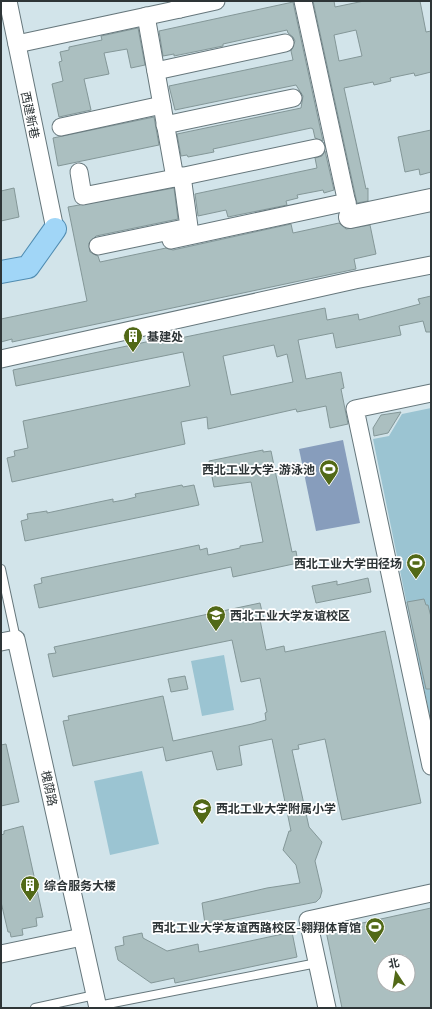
<svg xmlns="http://www.w3.org/2000/svg" width="432" height="1009" viewBox="0 0 432 1009" font-family="'Exo 2','Noto Sans SC',sans-serif">
<style>
.green{fill:#9bc4d2}
.water{fill:#879dbc}
.building{fill:#abbfc0;stroke:#849798;fill-rule:evenodd}
.lines{fill:none;stroke-linecap:round;stroke-linejoin:round}
.lane-casing{stroke:#66777c;stroke-width:10}
.street-casing{stroke:#66777c;stroke-width:19}
.secondary-casing{stroke:#66777c;stroke-width:24}
.primary-casing{stroke:#508cb1;stroke-width:24}
.lane{stroke:#fff;stroke-width:8}
.street{stroke:#fff;stroke-width:17}
.secondary{stroke:#fff;stroke-width:22}
.primary{stroke:#a1d6f7;stroke-width:22}
.labels{text-anchor:middle;dominant-baseline:central;stroke-width:3.5;stroke-linejoin:round;paint-order:stroke}
.street-label{font-size:12px;fill:#2e3537;stroke:#fff}
.poi-label{font-size:12px;font-weight:bold;fill:#2e3537;stroke:#fff;text-anchor:start}
</style>
<rect width="100%" height="100%" fill="#d2e4ea"/>
<g class="green">
<polygon points="431,408 431,722 373,439 389,436 402,414"/>
<polygon points="224,655 234,710 202,716 191,661"/>
<polygon points="142,771 159,844 110,855 94,781"/>
</g>
<polygon class="water" points="343,440 360,523 316,531 299,449"/>
<g class="building">
<path d="M313 1H334L335 7 364 1H420L426 32 431 31V72L415 76 414 73 390 78 391 81 374 85 373 82 344 88 366 189 368 188V201L357 203ZM356 30 362 56 339 61 334 35Z"/>
<polygon points="293,2 323,141 315,138 313,129 311,128 213,149 214,152 188,157 187,155 181,156 177,134 301,108 303,96 296,85 175,110 169,86 293,60 291,51 295,41 293,37 288,33 287,30 223,44 223,46 174,56 174,54 163,56 159,31"/>
<polygon points="138,28 145,65 131,68 127,49 104,53 109,74 84,79 91,110 59,117 52,84 63,81 59,62 62,61 60,52 69,50 69,47 102,40 101,36"/>
<polygon points="154,117 159,145 58,166 53,138"/>
<polygon points="431,130 431,172 420,175 419,169 405,172 398,137"/>
<polygon points="325,151 334,190 324,193 323,190 297,195 298,198 286,201 287,205 228,217 226,210 198,216 195,194 317,168 315,158 322,156"/>
<polygon points="14,188 19,217 1,221 1,191"/>
<polygon points="174,188 178,219 96,236 89,243 90,252 98,256 100,262 166,248 173,250 291,224 293,233 339,223 346,229 370,225 376,254 354,259 356,269 12,342 12,339 1,342 1,319 87,301 68,207"/>
<path d="M431 296V332H426L423 321 399 326 401 335 336 348 333 333 298 340 306 379 341 372 344 388 341 389 348 424 330 428 326 406 297 412 296 409 208 429 207 417 181 422 185 444 12 482 7 458 15 456 14 451 28 448 23 421 190 386 183 352 16 386 13 370 165 338 166 341 325 308 327 320 358 314 359 320 420 304 418 299ZM274 345 277 357 287 354 293 382 231 395 223 356Z"/>
<polygon points="401,412 388,433 374,436 373,428 381,415"/>
<polygon points="263,450 263,452 271,451 292,552 296,551 298,563 233,577 231,567 39,608 34,585 42,583 41,578 199,545 200,550 207,548 208,555 240,548 240,546 263,542 251,482 214,487 209,461"/>
<polygon points="182,485 183,487 194,485 199,505 25,541 21,521 28,519 27,514 47,511 47,513 113,499 113,502 124,500 136,497 135,494"/>
<polygon points="368,578 371,592 316,603 312,586 337,581 337,585"/>
<polygon points="424,599 426,605 428,605 431,617 431,689 426,689 407,602"/>
<polygon points="260,603 264,620 260,620 266,650 284,646 285,652 385,631 421,803 342,820 325,739 298,745 299,749 292,750 309,827 322,842 315,861 322,891 320,898 316,902 205,924 202,903 267,888 300,883 296,865 283,850 289,831 291,831 272,739 239,746 242,765 217,770 212,751 166,761 163,747 73,766 63,721 69,720 68,716 163,696 173,741 252,724 266,720 265,713 267,712 260,678 241,682 232,640 53,677 48,654 56,653 54,647"/>
<polygon points="185,676 188,689 171,692 168,679"/>
<polygon points="6,744 19,802 1,806 1,745"/>
<polygon points="23,826 43,917 36,918 37,926 22,929 23,935 11,937 10,932 8,932 1,902 1,835 4,834 4,831"/>
<path d="M431 908V1008H342L326 931ZM384 961H408V985H384Z"/>
<polygon points="292,932 297,957 175,983 174,978 151,983 118,960 115,947 124,945 123,937 142,933 143,938 167,951 198,944 199,952"/>
</g>
<g class="lines">
<defs>
<g id="lane">
<polyline points="1,569 16,639"/>
<polyline points="98,1006 317,963"/>
<polyline points="35,1008 95,995"/>
</g>
<g id="street">
<polyline points="8,1 55,229"/>
<polyline points="179,1 180,9 216,1"/>
<polyline points="303,1 350,217"/>
<polyline points="146,16 175,178 316,148"/>
<polyline points="17,44 180,9"/>
<polyline points="156,71 285,43"/>
<polyline points="165,125 293,98"/>
<polyline points="61,127 162,105"/>
<polyline points="79,172 83,196 175,178"/>
<polyline points="171,240 347,202"/>
<polyline points="98,246 189,227 182,176"/>
<polyline points="1,359 355,280 431,265"/>
<polyline points="431,393 355,409 431,766"/>
<polyline points="1,642 16,639 98,1008"/>
<polyline points="1,954 82,937"/>
<polyline points="327,1008 308,920 431,893"/>
</g>
<polyline id="secondary" points="350,217 431,200"/>
<polyline id="primary" points="1,272 28,267 55,229"/>
</defs>
<use href="#lane" class="lane-casing"/>
<use href="#street" class="street-casing"/>
<use href="#secondary" class="secondary-casing"/>
<use href="#primary" class="primary-casing"/>
<use href="#lane" class="lane"/>
<use href="#street" class="street"/>
<use href="#secondary" class="secondary"/>
<use href="#primary" class="primary"/>
</g>
<defs>
<symbol id="building-pin" viewBox="-11 -11 22 30"><path d="M0 17L-7.5 6A9.5 9.5 0 1 1 7.5 6Z" fill="#526917" stroke="#fff"/><path d="M-4-6H4V6H1V3H-1V6H-4ZM-2.5-4.3h1.7v1.8h-1.7ZM.8-4.3h1.7v1.8H.8ZM-2.5-1h1.7V.8h-1.7ZM.8-1h1.7V.8H.8Z" fill="#fff"/></symbol>
<symbol id="stadium-pin" viewBox="-11 -11 22 30"><path d="M0 17L-7.5 6A9.5 9.5 0 1 1 7.5 6Z" fill="#526917" stroke="#fff"/><path d="M0-5a6.5 5 0 1 0 0 10a6.5 5 0 1 0 0-10ZM-3.5-1.8h7v3.6h-7Z" fill="#fff"/></symbol>
<symbol id="university-pin" viewBox="-11 -11 22 30"><path d="M0 17L-7.5 6A9.5 9.5 0 1 1 7.5 6Z" fill="#526917" stroke="#fff"/><path d="M0-5L7-2L0 1L-7-2ZM-4 1L0 2.5L4 1V4Q0 6-4 4Z" fill="#fff"/></symbol>
<symbol id="school-pin" viewBox="-11 -11 22 30"><path d="M0 17L-7.5 6A9.5 9.5 0 1 1 7.5 6Z" fill="#526917" stroke="#fff"/><path d="M0-5L7-2L0 1L-7-2ZM-4 1L0 2.5L4 1V4Q0 6-4 4Z" fill="#fff"/></symbol>
</defs>
<g fill-rule="evenodd">
<use href="#building-pin" x="122" y="325" width="22" height="30"/>
<use href="#stadium-pin" x="318" y="458" width="22" height="30"/>
<use href="#stadium-pin" x="405" y="552" width="22" height="30"/>
<use href="#university-pin" x="205" y="604" width="22" height="30"/>
<use href="#school-pin" x="191" y="797" width="22" height="30"/>
<use href="#building-pin" x="19" y="874" width="22" height="30"/>
<use href="#stadium-pin" x="364" y="916" width="22" height="30"/>
</g>
<g class="labels">
<g class="street-label">
<text transform="translate(31 115) rotate(78)">西建新巷</text>
<text transform="translate(50 788) rotate(78)">槐荫路</text>
</g>
<g class="poi-label">
<text x="147" y="336">基建处</text>
<text x="315" y="469" text-anchor="end">西北工业大学-游泳池</text>
<text x="402" y="563" text-anchor="end">西北工业大学田径场</text>
<text x="230" y="615">西北工业大学友谊校区</text>
<text x="216" y="808">西北工业大学附属小学</text>
<text x="44" y="885">综合服务大楼</text>
<text x="361" y="927" text-anchor="end">西北工业大学友谊西路校区-翱翔体育馆</text>
</g>
</g>
<rect width="432" height="1009" fill="none" stroke="#2e3537" stroke-width="4"/>
<g transform="translate(396 973) rotate(348)"><circle r="19" fill="#ffffff" stroke="#abaeaf"/>
<path d="M0-3L7 15L0 10L-7 15Z" fill="#526917"/>
<text y="-6" font-size="11" font-weight="bold" text-anchor="middle" fill="#2e3537">北</text>
</g>
</svg>
